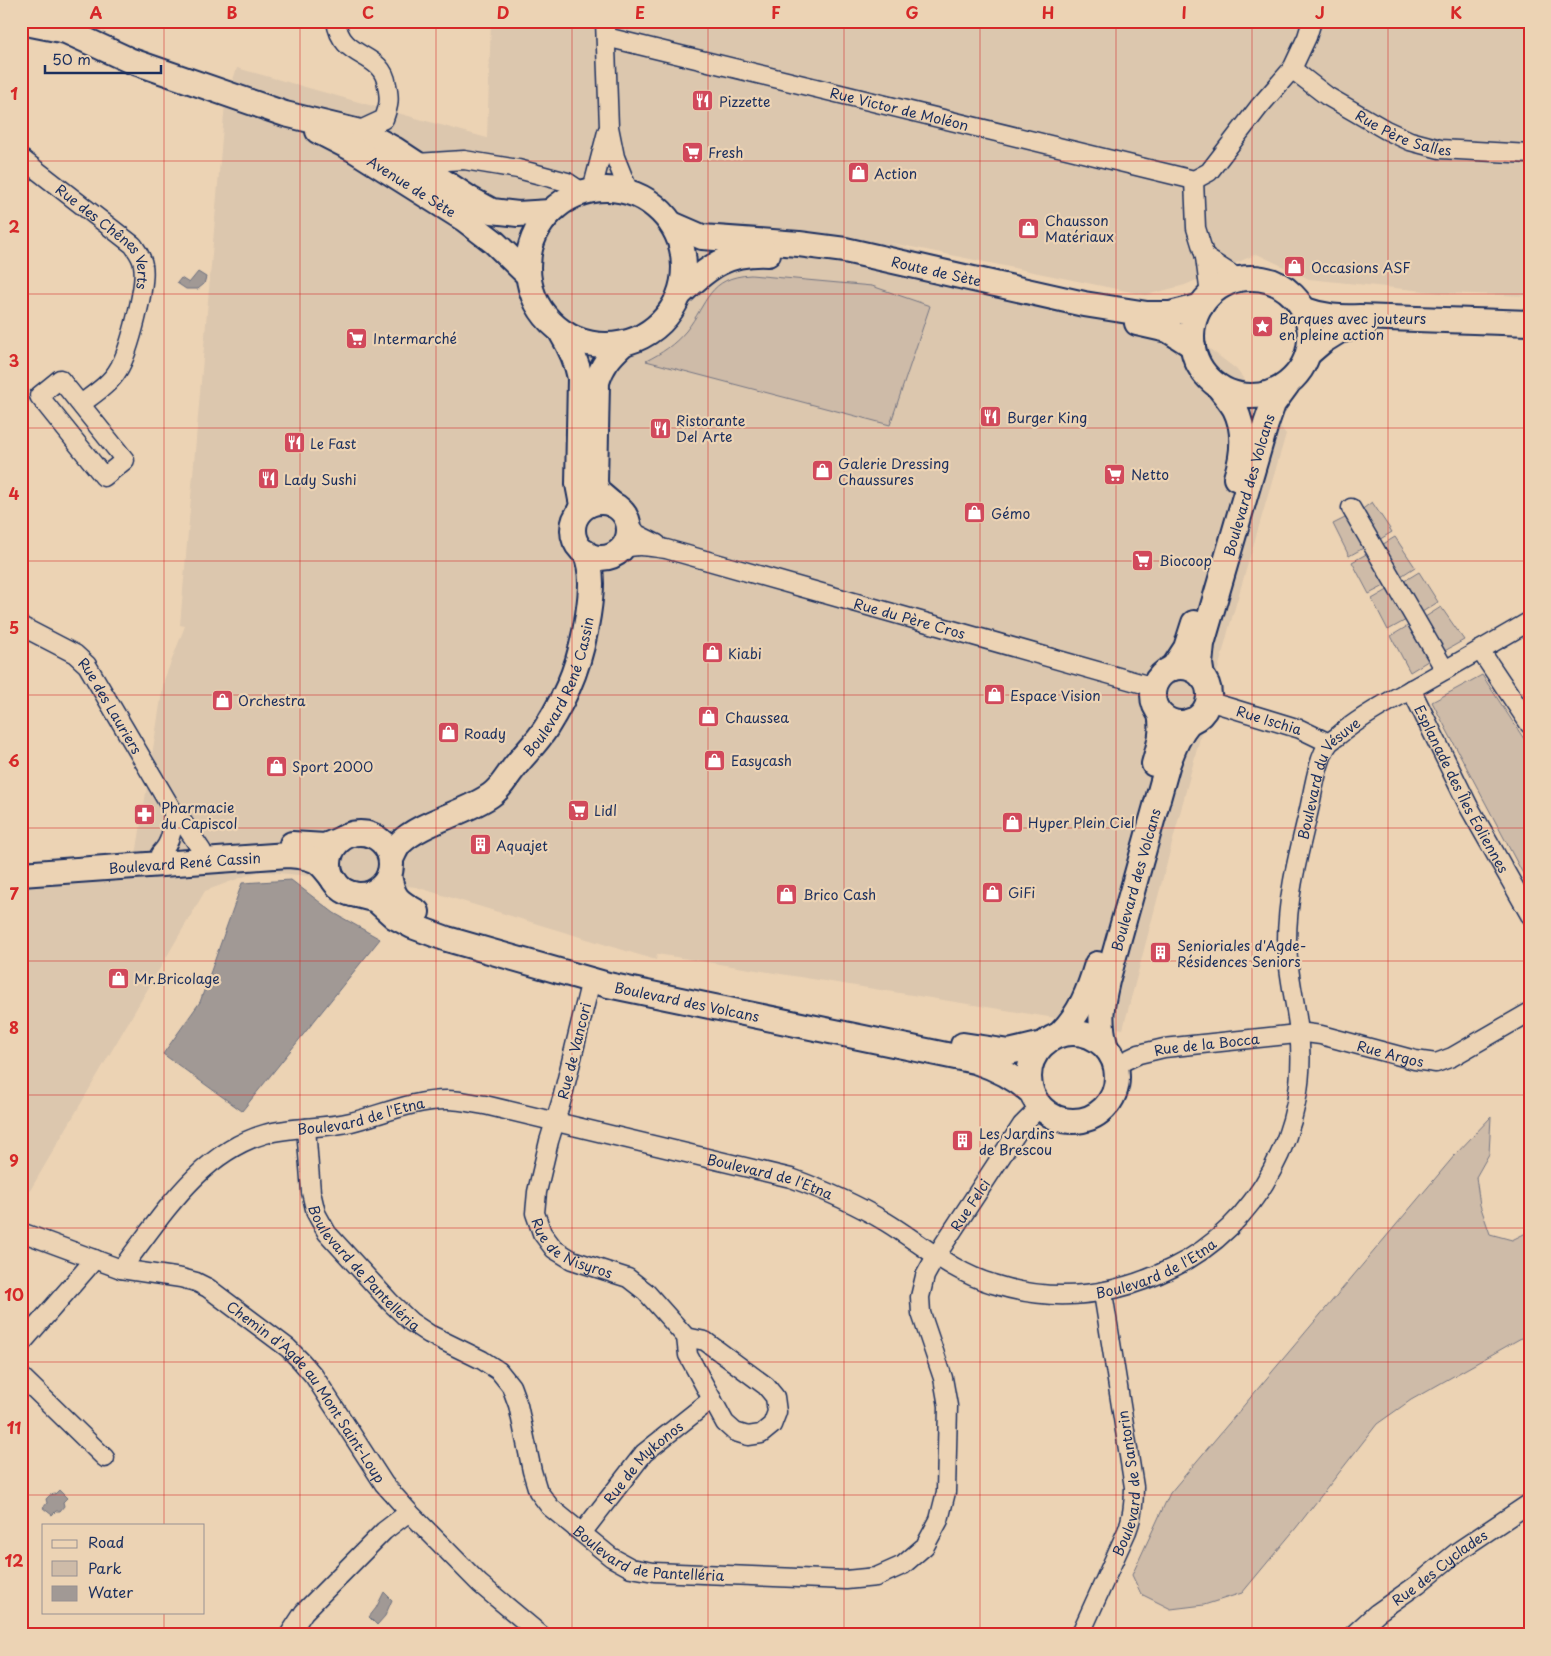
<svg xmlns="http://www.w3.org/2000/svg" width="1551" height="1656" viewBox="0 0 1551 1656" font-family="'Playpen Sans',sans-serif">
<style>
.built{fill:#dcc7ae}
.green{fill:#cebba8;stroke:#747583}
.water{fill:#a19995;stroke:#6b6f7f}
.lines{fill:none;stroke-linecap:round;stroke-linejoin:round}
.street-casing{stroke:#1b2f5e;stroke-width:21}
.secondary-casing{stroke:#1b2f5e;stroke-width:28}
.street{stroke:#ecd3b4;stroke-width:18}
.secondary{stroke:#ecd3b4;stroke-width:24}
.grid{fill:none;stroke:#d62828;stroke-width:1;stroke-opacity:0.55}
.labels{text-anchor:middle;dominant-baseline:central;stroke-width:4.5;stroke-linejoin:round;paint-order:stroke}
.poi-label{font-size:14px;fill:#1b2f5e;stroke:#ecd3b4;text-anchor:start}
.street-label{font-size:14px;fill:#1b2f5e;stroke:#ecd3b4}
.neatline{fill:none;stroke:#d62828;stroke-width:2}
.grid-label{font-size:16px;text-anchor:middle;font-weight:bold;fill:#d62828}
</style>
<rect width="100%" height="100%" fill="#ecd3b4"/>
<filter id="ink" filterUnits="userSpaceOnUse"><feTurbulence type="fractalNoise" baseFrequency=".02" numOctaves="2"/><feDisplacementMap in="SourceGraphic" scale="10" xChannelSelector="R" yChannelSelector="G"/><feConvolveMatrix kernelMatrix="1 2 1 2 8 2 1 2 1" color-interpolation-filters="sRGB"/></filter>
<g filter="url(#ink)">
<polygon class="built" points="491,21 1530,21 1530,296 1443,293 1309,279 1257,254 1185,285 1146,295 887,242 1177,324 1236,369 1286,434 1229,628 1123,1029 657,954 656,960 416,887 259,871 205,891 21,1206 21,882 131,875 137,849 164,680 185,626 180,625 225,103 237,68 487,138"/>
<g class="green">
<path d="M751 275 872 286 930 306 890 425 646 361C662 353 674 345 686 331 708 303 708 277 751 275Z"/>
<polygon points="1372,502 1392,532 1377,541 1360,511"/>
<polygon points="1349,516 1367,546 1349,556 1333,524"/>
<polygon points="1395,537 1415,567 1398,578 1380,546"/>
<polygon points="1370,552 1388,584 1369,594 1352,562"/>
<polygon points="1419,572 1438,602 1419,614 1401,583"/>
<polygon points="1391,588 1408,619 1388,630 1372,599"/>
<polygon points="1441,607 1464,640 1441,653 1422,619"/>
<polygon points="1411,624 1431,659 1410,672 1391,636"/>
<polygon points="1482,675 1530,748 1530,887 1432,702"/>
<polygon points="1491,1117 1489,1154 1476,1177 1480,1205 1490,1234 1512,1240 1530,1231 1530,1333 1411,1400 1377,1424 1296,1528 1242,1593 1204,1605 1171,1609 1141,1594 1132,1575 1170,1493 1455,1155"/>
</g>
<g class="water">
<polygon points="198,272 206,277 204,284 198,289 186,289 177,283 181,278 189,283"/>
<polygon points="291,880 334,913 380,939 242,1111 163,1054 200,1002 242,883"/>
<polygon points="59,1490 67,1498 63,1502 64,1506 60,1511 56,1511 52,1515 43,1508 47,1503 46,1499 50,1495 55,1494"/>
<polygon points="384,1592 392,1600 385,1616 377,1625 369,1617 376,1608"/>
</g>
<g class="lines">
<defs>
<g id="street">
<path d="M336 21C341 61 382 50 387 85 390 100 389 105 384 119L358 131"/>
<polyline points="605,21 609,127 615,157 629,192"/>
<path id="s1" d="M606 37 1194 180 1209 172 1259 107 1292 69 1307 37 1312 21"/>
<path id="s2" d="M1292 69 1327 96 1386 130 1410 141 1440 149 1530 154"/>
<path id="s3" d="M21 158 133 245C137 251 142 257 143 265 147 284 129 353 118 370 110 384 94 394 81 404"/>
<polyline points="416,163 464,160 518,169 567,182 582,192"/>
<polyline points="1194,180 1196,228 1205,257 1210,295"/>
<polyline points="592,190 607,132"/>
<polyline points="1205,257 1239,279"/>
<polygon points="60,379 125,460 104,477 39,396"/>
<polyline points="1351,508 1445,670"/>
<polyline points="628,522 637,534 657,544"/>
<path id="s4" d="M621 550C637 543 649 547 666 549L1154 687"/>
<path id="s5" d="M21 626 75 654 87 665 173 811 182 821 202 851"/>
<polyline points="1480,650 1530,725"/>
<path id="s6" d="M1411 689 1469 807 1530 915"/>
<path id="s7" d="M1208 701 1300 729 1329 743"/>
<path d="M160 854C172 842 173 827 173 811"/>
<path id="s8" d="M591 980 562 1099 549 1141 537 1192 535 1213 542 1233 554 1249 572 1260 628 1278 646 1292 686 1337 705 1341 766 1386 775 1397 777 1412 772 1425 761 1434 748 1436 735 1432 725 1423 688 1355 686 1337"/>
<path id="s9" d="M1116 1065 1139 1054 1164 1048 1306 1033 1321 1035 1415 1060 1436 1063 1452 1057 1530 1012"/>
<path id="s10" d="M306 1128 311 1192 316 1213 327 1233 390 1302 411 1322 429 1334 482 1360 499 1371 511 1386 518 1405 532 1471 538 1491 550 1507 611 1557 631 1568 654 1572 846 1580 876 1577 903 1565 925 1546 939 1520 946 1492 948 1406 943 1378 921 1313 920 1297 925 1276 936 1256 1022 1125 1040 1107"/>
<path id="s11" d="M21 1232 121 1269 181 1278 196 1282 208 1288 288 1348 301 1361 314 1376 384 1484 409 1512 480 1584 541 1635"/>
<path id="s12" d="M121 1269C161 1218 199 1153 265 1134 293 1126 323 1129 351 1122 383 1114 414 1100 447 1100 459 1100 472 1103 485 1105L791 1178C824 1190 856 1204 886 1222 922 1244 952 1272 993 1284 1055 1304 1115 1296 1172 1268 1258 1227 1310 1127 1299 1033 1296 1002 1287 973 1287 941 1287 897 1298 856 1308 814 1313 794 1317 759 1329 743 1332 740 1336 738 1339 735 1358 719 1379 707 1401 695 1444 671 1487 646 1530 621"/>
<polyline points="21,1344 95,1259"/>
<polyline points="21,1376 105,1458"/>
<path id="s13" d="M582 1533 644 1453 712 1399"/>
<polyline points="289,1635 304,1612 384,1531 409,1512"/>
<path id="s14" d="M1080 1635 1127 1531C1133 1516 1134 1503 1134 1487L1103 1293"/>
<path id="s15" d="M1353 1635 1377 1613 1418 1584 1457 1552 1530 1503"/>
</g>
<g id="secondary">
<polyline points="21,22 66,31 129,60 285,114 364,133 394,149 470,199 492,211 518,214 550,212"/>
<path id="s16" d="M318 131 353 149 464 219 494 242 527 274"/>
<circle cx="606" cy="267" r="78"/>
<path id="s17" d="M672 224 702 237 799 244 845 250 1084 304 1147 314H1170L1201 306"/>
<circle cx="1251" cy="337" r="59"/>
<path d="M681 293C710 266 727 252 768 254"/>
<path d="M1305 310C1324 317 1340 318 1360 317L1530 323"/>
<polyline points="1137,323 1168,330 1193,346"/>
<path d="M561 332C570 347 577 361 580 378L578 484 582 505 579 512"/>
<polyline points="1309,353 1323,341 1339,331 1364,325"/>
<path d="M1219 387C1224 394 1231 402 1235 409 1246 431 1243 456 1236 478"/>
<circle cx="601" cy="530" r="28"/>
<path d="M612 504 598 492 595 483 597 382C602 365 610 356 623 344"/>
<circle cx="1181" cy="695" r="28"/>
<polyline points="1173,668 1186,648 1194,623"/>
<path id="s18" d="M1202 677 1200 664 1202 644 1266 424 1273 404 1287 385"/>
<path d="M1154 764C1159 746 1164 732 1160 714"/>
<circle cx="360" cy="864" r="31"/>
<polyline points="292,844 325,846 341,839"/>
<path id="s19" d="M391 859C394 854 396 847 400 843 421 822 466 813 491 795 501 788 505 779 513 769 523 755 537 743 546 728 570 690 581 660 588 615 591 595 594 572 585 552"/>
<path id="s20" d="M21 874 288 855C317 857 319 860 336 883"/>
<path d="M389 875C393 898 397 901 417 912"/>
<path id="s21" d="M349 893 376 900 395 917 412 926 447 939 608 985 975 1061C996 1068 1013 1076 1030 1091"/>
<circle cx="1073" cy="1077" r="44"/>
<path d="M1060 1034C1080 1014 1089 991 1097 964"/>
<polyline points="963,1045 1009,1052 1043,1044"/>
<path id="s22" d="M1105 1045C1099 1019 1101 1007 1107 981L1168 763C1174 747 1179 734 1190 721"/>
</g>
</defs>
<use href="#street" class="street-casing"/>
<use href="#secondary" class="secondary-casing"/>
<use href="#street" class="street"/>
<use href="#secondary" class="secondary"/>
</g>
</g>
<path class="grid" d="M164 21V1525M300 21V1635M436 21V1635M572 21V1635M708 21V1635M844 21V1635M980 21V1635M1116 21V1635M1252 21V1635M1388 21V1635M21 161H1530M21 294H1530M21 428H1530M21 561H1530M21 695H1530M21 828H1530M21 961H1530M21 1095H1530M21 1228H1530M21 1362H1530M21 1495H1530M164 1612V1635"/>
<defs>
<symbol id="restaurant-square" viewBox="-11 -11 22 22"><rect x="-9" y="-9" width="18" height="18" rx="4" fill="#d1495b" stroke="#ecd3b4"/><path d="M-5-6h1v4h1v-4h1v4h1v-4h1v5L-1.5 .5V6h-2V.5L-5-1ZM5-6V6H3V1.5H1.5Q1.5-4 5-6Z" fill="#fff"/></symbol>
<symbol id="supermarket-square" viewBox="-11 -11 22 22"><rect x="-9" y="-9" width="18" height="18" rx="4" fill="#d1495b" stroke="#ecd3b4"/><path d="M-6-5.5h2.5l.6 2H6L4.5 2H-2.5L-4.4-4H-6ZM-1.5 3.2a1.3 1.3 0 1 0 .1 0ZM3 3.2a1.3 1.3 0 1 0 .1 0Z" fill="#fff"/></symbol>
<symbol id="shop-square" viewBox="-11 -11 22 22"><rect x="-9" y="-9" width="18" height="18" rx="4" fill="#d1495b" stroke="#ecd3b4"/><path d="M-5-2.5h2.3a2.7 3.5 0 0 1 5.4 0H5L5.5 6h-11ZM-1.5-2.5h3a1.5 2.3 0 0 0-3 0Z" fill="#fff"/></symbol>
<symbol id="sight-square" viewBox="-11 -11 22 22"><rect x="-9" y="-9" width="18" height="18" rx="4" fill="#d1495b" stroke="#ecd3b4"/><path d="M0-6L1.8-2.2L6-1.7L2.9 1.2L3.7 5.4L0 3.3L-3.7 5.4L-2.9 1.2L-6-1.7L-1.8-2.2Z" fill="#fff"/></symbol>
<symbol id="pharmacy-square" viewBox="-11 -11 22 22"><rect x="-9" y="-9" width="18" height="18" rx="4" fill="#d1495b" stroke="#ecd3b4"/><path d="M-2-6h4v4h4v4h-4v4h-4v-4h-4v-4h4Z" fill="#fff"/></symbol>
<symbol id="building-square" viewBox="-11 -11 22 22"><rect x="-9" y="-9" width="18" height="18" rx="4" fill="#d1495b" stroke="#ecd3b4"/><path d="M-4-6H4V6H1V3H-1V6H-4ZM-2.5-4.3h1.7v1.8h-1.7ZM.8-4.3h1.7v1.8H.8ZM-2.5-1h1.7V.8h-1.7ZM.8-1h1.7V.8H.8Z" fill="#fff"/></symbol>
</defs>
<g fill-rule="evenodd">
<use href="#restaurant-square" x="690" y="88" width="25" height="25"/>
<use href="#supermarket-square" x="680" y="140" width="25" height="25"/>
<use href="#shop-square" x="846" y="160" width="25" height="25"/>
<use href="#shop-square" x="1016" y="216" width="25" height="25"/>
<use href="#shop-square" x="1282" y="254" width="25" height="25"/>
<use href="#sight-square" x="1250" y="314" width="25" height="25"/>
<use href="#supermarket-square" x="344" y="326" width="25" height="25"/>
<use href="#restaurant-square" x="978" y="404" width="25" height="25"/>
<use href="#restaurant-square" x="648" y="416" width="25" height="25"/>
<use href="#restaurant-square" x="282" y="430" width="25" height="25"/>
<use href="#shop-square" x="810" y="458" width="25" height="25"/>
<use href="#supermarket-square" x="1102" y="462" width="25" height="25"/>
<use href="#restaurant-square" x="256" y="466" width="25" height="25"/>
<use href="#shop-square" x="962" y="500" width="25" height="25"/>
<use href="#supermarket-square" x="1130" y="548" width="25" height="25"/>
<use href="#shop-square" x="700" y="640" width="25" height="25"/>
<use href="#shop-square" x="982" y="682" width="25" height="25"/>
<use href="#shop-square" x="210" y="688" width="25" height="25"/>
<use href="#shop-square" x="696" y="704" width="25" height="25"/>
<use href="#shop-square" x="436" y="720" width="25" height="25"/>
<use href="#shop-square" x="702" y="748" width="25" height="25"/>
<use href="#shop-square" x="264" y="754" width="25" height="25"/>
<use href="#supermarket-square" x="566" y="798" width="25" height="25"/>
<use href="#pharmacy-square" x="132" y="802" width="25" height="25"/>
<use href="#shop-square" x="1000" y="810" width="25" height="25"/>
<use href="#building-square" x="468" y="832" width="25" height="25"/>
<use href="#shop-square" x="980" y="880" width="25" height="25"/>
<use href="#shop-square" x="774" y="882" width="25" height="25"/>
<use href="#building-square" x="1148" y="940" width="25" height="25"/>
<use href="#shop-square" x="106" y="966" width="25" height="25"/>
<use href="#building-square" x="950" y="1128" width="25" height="25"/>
</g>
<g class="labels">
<g class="poi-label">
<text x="719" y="101">Pizzette</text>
<text x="708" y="152">Fresh</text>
<text x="874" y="173">Action</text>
<text x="1045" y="220">Chausson<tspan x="1045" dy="16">Matériaux</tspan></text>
<text x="1311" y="267">Occasions ASF</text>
<text x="1279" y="318">Barques avec jouteurs<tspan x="1279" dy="16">en pleine action</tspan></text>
<text x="373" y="338">Intermarché</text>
<text x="1007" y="417">Burger King</text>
<text x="676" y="420">Ristorante<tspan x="676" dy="16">Del Arte</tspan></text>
<text x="310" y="443">Le Fast</text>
<text x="838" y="463">Galerie Dressing<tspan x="838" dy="16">Chaussures</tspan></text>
<text x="1131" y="474">Netto</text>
<text x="284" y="479">Lady Sushi</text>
<text x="991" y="513">Gémo</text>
<text x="1159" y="560">Biocoop</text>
<text x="728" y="653">Kiabi</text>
<text x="1010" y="695">Espace Vision</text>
<text x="238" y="700">Orchestra</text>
<text x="725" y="717">Chaussea</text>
<text x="464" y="733">Roady</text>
<text x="731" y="760">Easycash</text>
<text x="292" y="766">Sport 2000</text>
<text x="161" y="807">Pharmacie<tspan x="161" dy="16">du Capiscol</tspan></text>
<text x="594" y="810">Lidl</text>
<text x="1028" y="822">Hyper Plein Ciel</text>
<text x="496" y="845">Aquajet</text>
<text x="1008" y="892">GiFi</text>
<text x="803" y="894">Brico Cash</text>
<text x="1177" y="945">Senioriales d'Agde-<tspan x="1177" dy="16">Résidences Seniors</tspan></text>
<text x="134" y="978">Mr.Bricolage</text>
<text x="979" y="1133">Les Jardins<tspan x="979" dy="16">de Brescou</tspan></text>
</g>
<g class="street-label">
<text stroke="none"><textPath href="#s1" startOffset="302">Rue Victor de Moléon</textPath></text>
<text stroke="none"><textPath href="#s2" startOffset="130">Rue Père Salles</textPath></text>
<text stroke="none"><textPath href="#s16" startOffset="109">Avenue de Sète</textPath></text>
<text stroke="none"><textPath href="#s3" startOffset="118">Rue des Chênes Verts</textPath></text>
<text stroke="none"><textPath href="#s17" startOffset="270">Route de Sète</textPath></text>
<text stroke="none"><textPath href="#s18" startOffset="199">Boulevard des Volcans</textPath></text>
<text stroke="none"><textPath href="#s4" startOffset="299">Rue du Père Cros</textPath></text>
<text stroke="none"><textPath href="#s19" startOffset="252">Boulevard René Cassin</textPath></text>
<text stroke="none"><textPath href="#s5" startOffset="124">Rue des Lauriers</textPath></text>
<text stroke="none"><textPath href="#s7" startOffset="64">Rue Ischia</textPath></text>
<text stroke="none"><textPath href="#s12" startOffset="1702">Boulevard du Vésuve</textPath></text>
<text stroke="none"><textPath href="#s6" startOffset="112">Esplanade des Îles Éoliennes</textPath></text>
<text stroke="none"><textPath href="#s20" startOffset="164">Boulevard René Cassin</textPath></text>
<text stroke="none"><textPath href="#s22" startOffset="170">Boulevard des Volcans</textPath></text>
<text stroke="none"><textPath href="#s21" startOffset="358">Boulevard des Volcans</textPath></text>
<text stroke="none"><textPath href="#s9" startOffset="94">Rue de la Bocca</textPath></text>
<text transform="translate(574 1051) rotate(-76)">Rue de Vancori</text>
<text stroke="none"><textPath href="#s9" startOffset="281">Rue Argos</textPath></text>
<text stroke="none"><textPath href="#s12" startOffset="299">Boulevard de l'Etna</textPath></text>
<text stroke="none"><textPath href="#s12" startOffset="719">Boulevard de l'Etna</textPath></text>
<text stroke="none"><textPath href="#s10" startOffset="1249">Rue Felci</textPath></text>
<text stroke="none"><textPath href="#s8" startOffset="295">Rue de Nisyros</textPath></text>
<text stroke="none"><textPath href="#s10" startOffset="159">Boulevard de Pantelléria</textPath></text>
<text stroke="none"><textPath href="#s12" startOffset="1138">Boulevard de l'Etna</textPath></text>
<text stroke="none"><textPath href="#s11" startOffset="341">Chemin d'Agde au Mont Saint-Loup</textPath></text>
<text stroke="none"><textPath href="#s13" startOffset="94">Rue de Mykonos</textPath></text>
<text stroke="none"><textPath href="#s14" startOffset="162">Boulevard de Santorin</textPath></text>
<text stroke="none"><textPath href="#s10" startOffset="594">Boulevard de Pantelléria</textPath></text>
<text stroke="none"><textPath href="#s15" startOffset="110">Rue des Cyclades</textPath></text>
</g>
</g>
<rect width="1551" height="1656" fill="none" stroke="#ecd3b4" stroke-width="55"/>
<rect x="42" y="1524" width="162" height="90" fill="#ecd3b4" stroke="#989192"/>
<rect x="52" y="1540" width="25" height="8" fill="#ecd3b4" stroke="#989192"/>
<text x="88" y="1548" font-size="15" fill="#1b2f5e">Road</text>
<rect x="52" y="1561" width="25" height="15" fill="#cebba8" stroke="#989192"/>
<text x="88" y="1574" font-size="15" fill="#1b2f5e">Park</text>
<rect x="52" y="1586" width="25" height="15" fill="#a19995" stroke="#989192"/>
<text x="88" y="1598" font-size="15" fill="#1b2f5e">Water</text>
<path d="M45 65v8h116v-8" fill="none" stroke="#1b2f5e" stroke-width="2.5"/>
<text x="52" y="65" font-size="15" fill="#1b2f5e" stroke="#ecd3b4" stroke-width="4" paint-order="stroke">50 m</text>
<rect x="28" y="28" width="1496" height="1600" class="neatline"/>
<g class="grid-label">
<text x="96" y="19">A</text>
<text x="232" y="19">B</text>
<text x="368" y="19">C</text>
<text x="503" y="19">D</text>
<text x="640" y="19">E</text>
<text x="776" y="19">F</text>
<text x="912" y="19">G</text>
<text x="1048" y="19">H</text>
<text x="1184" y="19">I</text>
<text x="1320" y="19">J</text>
<text x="1456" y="19">K</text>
<text x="14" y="100">1</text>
<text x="14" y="233">2</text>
<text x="14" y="367">3</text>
<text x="14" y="500">4</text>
<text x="14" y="634">5</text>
<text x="14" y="767">6</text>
<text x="14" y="900">7</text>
<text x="14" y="1034">8</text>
<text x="14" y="1167">9</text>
<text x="14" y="1301">10</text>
<text x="14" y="1434">11</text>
<text x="14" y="1567">12</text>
</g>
</svg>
